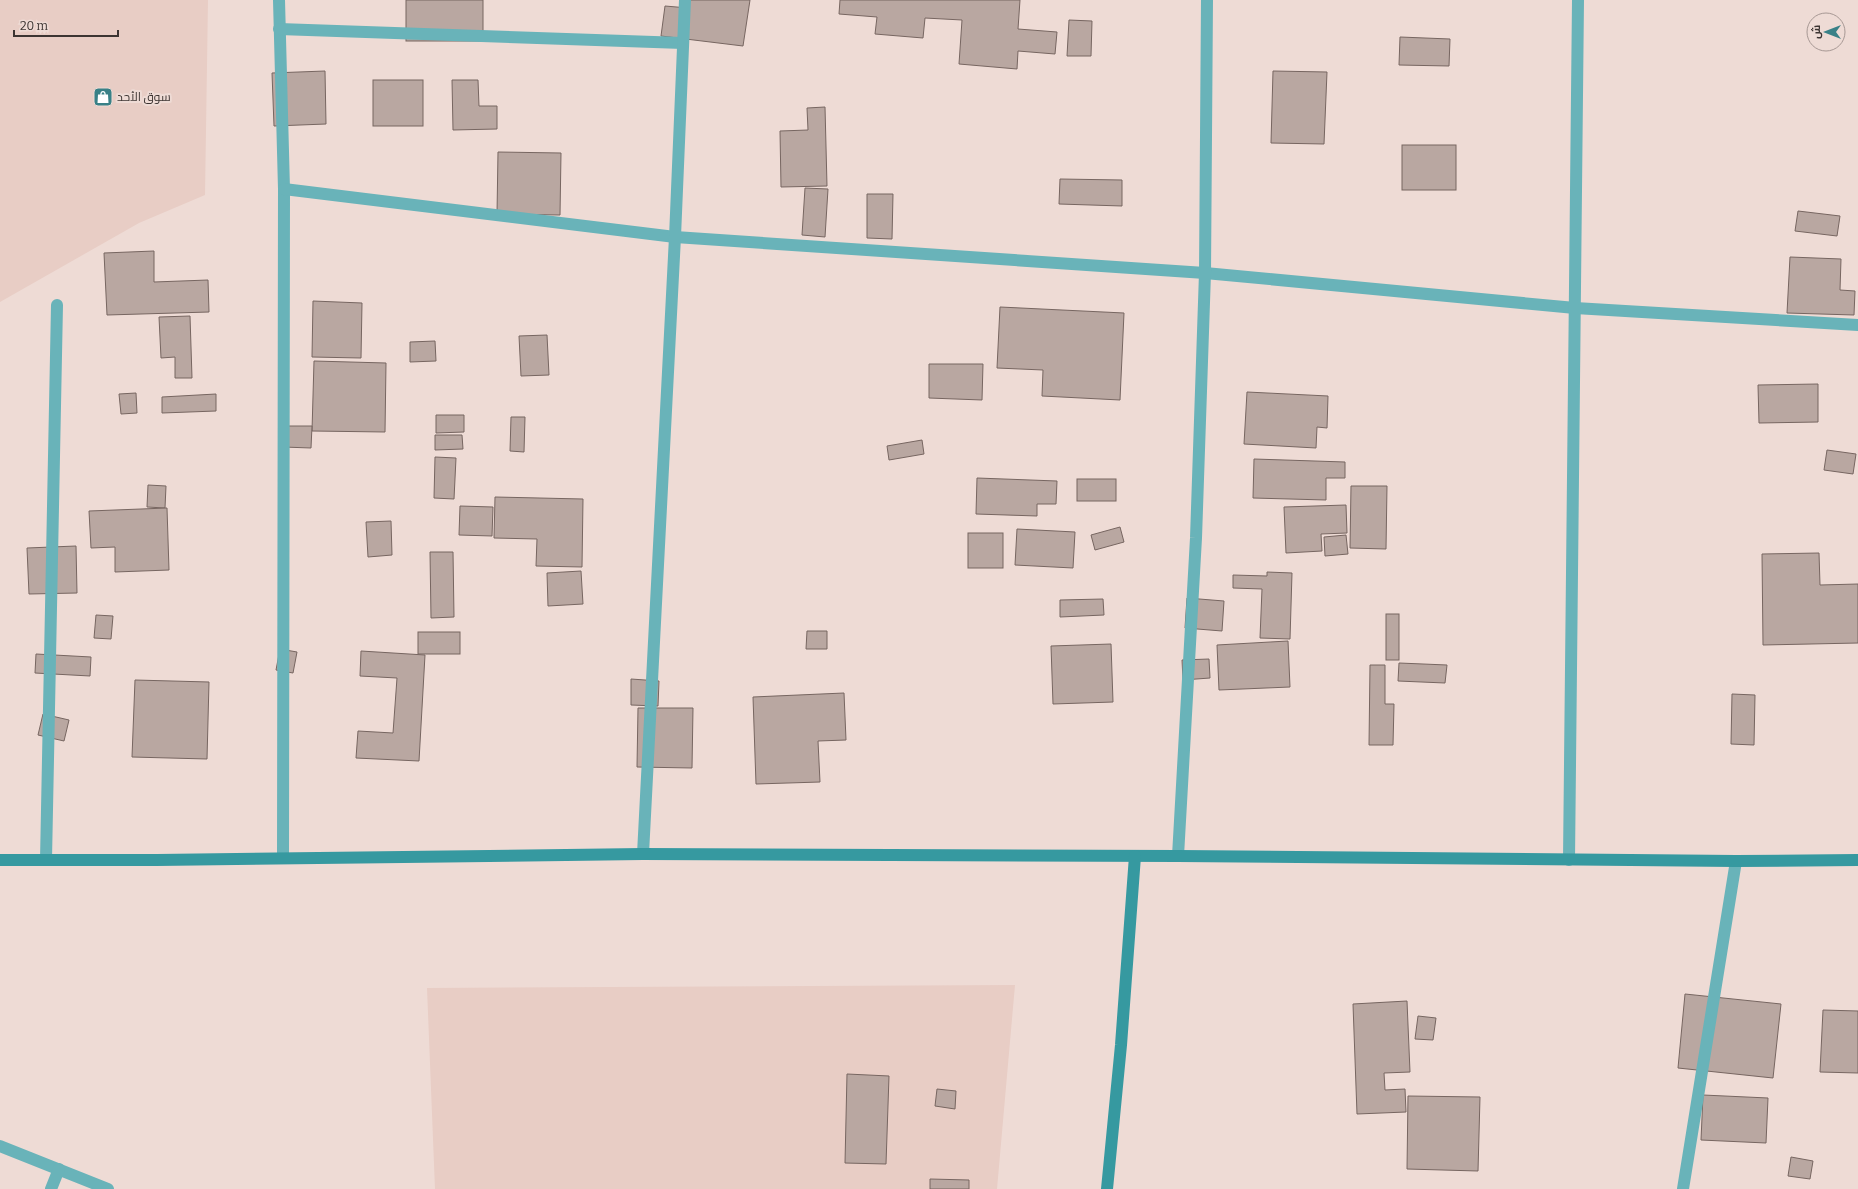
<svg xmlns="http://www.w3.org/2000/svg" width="1858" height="1189" viewBox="0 0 1858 1189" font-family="Bitter,Cairo,serif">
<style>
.built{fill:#e8cdc5}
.building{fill:#b9a7a1;stroke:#776661}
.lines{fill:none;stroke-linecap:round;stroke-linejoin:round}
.street{stroke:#69b3b9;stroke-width:12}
.secondary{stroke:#3699a0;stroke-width:12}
.labels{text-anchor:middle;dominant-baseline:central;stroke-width:4;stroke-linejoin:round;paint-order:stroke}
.poi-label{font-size:12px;fill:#3c3432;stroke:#eedbd5;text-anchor:start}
</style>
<rect width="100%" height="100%" fill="#eedbd5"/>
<g class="built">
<polygon points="0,0 208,0 205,195 139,223 0,302"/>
<polygon points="1015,985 997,1189 435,1189 427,988"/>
</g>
<g class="building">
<rect x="406" y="0" width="77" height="41"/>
<polygon points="689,0 750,0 743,46 661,36 665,6 688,8"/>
<polygon points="840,0 1020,0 1018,29 1057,32 1055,54 1018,51 1017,69 959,64 962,20 925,18 923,38 875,34 877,17 839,14"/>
<polygon points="1069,20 1092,21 1091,56 1067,56"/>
<polygon points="1400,37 1450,39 1449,66 1399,65"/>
<polygon points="325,71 326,124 274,126 272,73"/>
<polygon points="1273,71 1327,72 1324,144 1271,143"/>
<rect x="373" y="80" width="50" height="46"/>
<polygon points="452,80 478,80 479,106 497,106 497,129 453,130"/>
<polygon points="825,107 827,186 781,187 780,131 808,130 807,108"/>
<rect x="1402" y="145" width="54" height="45"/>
<polygon points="498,152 561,153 560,215 497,214"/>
<polygon points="1060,179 1122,180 1122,206 1059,204"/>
<polygon points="805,188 828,189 825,237 802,235"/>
<polygon points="867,194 893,194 892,239 867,238"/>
<polygon points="1798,211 1840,216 1837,236 1795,231"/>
<polygon points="154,251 154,282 208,280 209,312 107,315 104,253"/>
<polygon points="1790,257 1841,259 1840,290 1855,291 1854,315 1787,313"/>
<polygon points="313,301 362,303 361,358 312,357"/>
<polygon points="1000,307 1124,313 1120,400 1042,396 1043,370 997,368"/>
<polygon points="190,316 192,378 175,378 175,357 161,358 159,317"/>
<polygon points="547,335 549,375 521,376 519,336"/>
<polygon points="435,341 436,361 410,362 410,342"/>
<polygon points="314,361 386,363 385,432 312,431"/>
<polygon points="929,364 983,364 982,400 929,398"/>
<polygon points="1818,384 1818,422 1759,423 1758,385"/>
<polygon points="1247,392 1328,396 1327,428 1317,427 1316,448 1244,444"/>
<polygon points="136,393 137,413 121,414 119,394"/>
<polygon points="216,394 216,411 162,413 162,397"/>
<polygon points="436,415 464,415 464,432 436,433"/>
<polygon points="511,417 525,417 524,452 510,451"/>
<polygon points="284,426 312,426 311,448 283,447"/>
<polygon points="435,435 462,435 463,449 435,450"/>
<polygon points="922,440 924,454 889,460 887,446"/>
<polygon points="1827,450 1856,454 1853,474 1824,470"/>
<polygon points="435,457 456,458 454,499 434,498"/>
<polygon points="1254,459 1345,462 1345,478 1326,478 1326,500 1253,498"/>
<polygon points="977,478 1057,481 1056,504 1037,504 1037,516 976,514"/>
<rect x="1077" y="479" width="39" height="22"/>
<polygon points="148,485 166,486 165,508 147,507"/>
<polygon points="1351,486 1387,486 1386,549 1350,548"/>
<polygon points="495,497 583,499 582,567 536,566 537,539 494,538"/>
<polygon points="1346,505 1347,533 1321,534 1322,551 1286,553 1284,507"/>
<polygon points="460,506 493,507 492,536 459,535"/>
<polygon points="167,508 169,570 115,572 115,547 91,548 89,511"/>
<polygon points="391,521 392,555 368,557 366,522"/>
<polygon points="1120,527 1124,542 1095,550 1091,535"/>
<polygon points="1017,529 1075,532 1073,568 1015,565"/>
<rect x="968" y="533" width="35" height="35"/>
<polygon points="1346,535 1348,554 1325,556 1324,537"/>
<polygon points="76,546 77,593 29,594 27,548"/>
<polygon points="430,552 453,552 454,617 431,618"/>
<polygon points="1819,553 1820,585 1858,584 1858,643 1763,645 1762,554"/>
<polygon points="581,571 583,604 548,606 547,573"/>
<polygon points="1267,572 1292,573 1290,639 1260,638 1262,589 1233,588 1233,575 1267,576"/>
<polygon points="1187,598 1224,601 1222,631 1185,628"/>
<polygon points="1103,599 1104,615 1060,617 1060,600"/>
<rect x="1386" y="614" width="13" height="46"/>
<polygon points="96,615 113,616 111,639 94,638"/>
<polygon points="807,631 827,631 827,649 806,649"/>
<rect x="418" y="632" width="42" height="22"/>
<polygon points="1288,641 1290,687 1219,690 1217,645"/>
<polygon points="1111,644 1113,702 1053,704 1051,646"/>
<polygon points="280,649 297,652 293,673 276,670"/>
<polygon points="361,651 425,655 419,761 356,758 358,731 393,733 397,678 360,676"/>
<polygon points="36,654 91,657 90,676 35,673"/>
<polygon points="1209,659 1210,678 1183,680 1182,660"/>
<polygon points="1399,663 1447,665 1445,683 1398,681"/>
<polygon points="1370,665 1385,665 1385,704 1394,704 1393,745 1369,745"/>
<polygon points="631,679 659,681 658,706 631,705"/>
<polygon points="135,680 209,682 207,759 132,757"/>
<polygon points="844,693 846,740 818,741 820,782 756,784 753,697"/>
<polygon points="1732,694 1755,695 1754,745 1731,744"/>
<polygon points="638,708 693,708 692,768 637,767"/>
<polygon points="43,714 69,720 64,741 38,735"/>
<polygon points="1685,994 1781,1004 1773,1078 1678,1068"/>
<polygon points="1407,1001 1410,1072 1384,1073 1385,1090 1405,1089 1406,1112 1357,1114 1353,1004"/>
<polygon points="1823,1010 1858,1011 1858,1073 1820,1072"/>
<polygon points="1418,1016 1436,1018 1433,1040 1415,1039"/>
<polygon points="847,1074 889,1076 886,1164 845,1163"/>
<polygon points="937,1089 956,1091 955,1109 935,1106"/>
<polygon points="1703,1095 1768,1098 1766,1143 1701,1140"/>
<polygon points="1408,1096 1480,1097 1478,1171 1407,1169"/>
<polygon points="1791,1157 1813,1161 1810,1179 1788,1176"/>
<polygon points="930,1179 969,1180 969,1189 930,1189"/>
</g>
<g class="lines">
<g class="street">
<polyline points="279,0 284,189 283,858"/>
<polyline points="279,29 683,43"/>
<polyline points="284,189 675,237 1205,273 1575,308 1858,325"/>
<polyline points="643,854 675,237 685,0"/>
<polyline points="1178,856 1196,538 1205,273 1207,0"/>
<polyline points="46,860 57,305"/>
<polyline points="1569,860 1578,0"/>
<polyline points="0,1146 108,1189"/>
<polyline points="51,1189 59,1169"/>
<polyline points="1683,1189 1736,861"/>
</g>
<g class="secondary">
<polyline points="0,860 157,860 643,854 1178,856 1736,861 1858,860"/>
<polyline points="1107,1189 1121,1045 1135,856"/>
</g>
</g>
<defs>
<symbol id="shop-square" viewBox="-11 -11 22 22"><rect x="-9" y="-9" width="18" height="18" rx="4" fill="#398187" stroke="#eedbd5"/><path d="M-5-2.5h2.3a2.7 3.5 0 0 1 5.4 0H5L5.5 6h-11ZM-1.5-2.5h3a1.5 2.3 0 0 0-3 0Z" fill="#fff"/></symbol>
</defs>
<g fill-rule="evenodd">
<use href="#shop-square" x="92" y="86" width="22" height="22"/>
</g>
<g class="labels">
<g class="poi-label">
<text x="117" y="97">سوق الأحد</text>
</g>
</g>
<g transform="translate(1826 32) rotate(270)"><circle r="19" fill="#eedbd5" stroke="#a79894"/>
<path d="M0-3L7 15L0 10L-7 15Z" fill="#398187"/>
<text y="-6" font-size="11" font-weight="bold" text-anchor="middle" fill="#3c3432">ش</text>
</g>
<path d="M14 30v6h104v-6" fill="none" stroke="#3c3432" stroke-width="2"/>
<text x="20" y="30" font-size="12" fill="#3c3432" stroke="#eedbd5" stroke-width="3" paint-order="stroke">20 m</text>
</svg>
